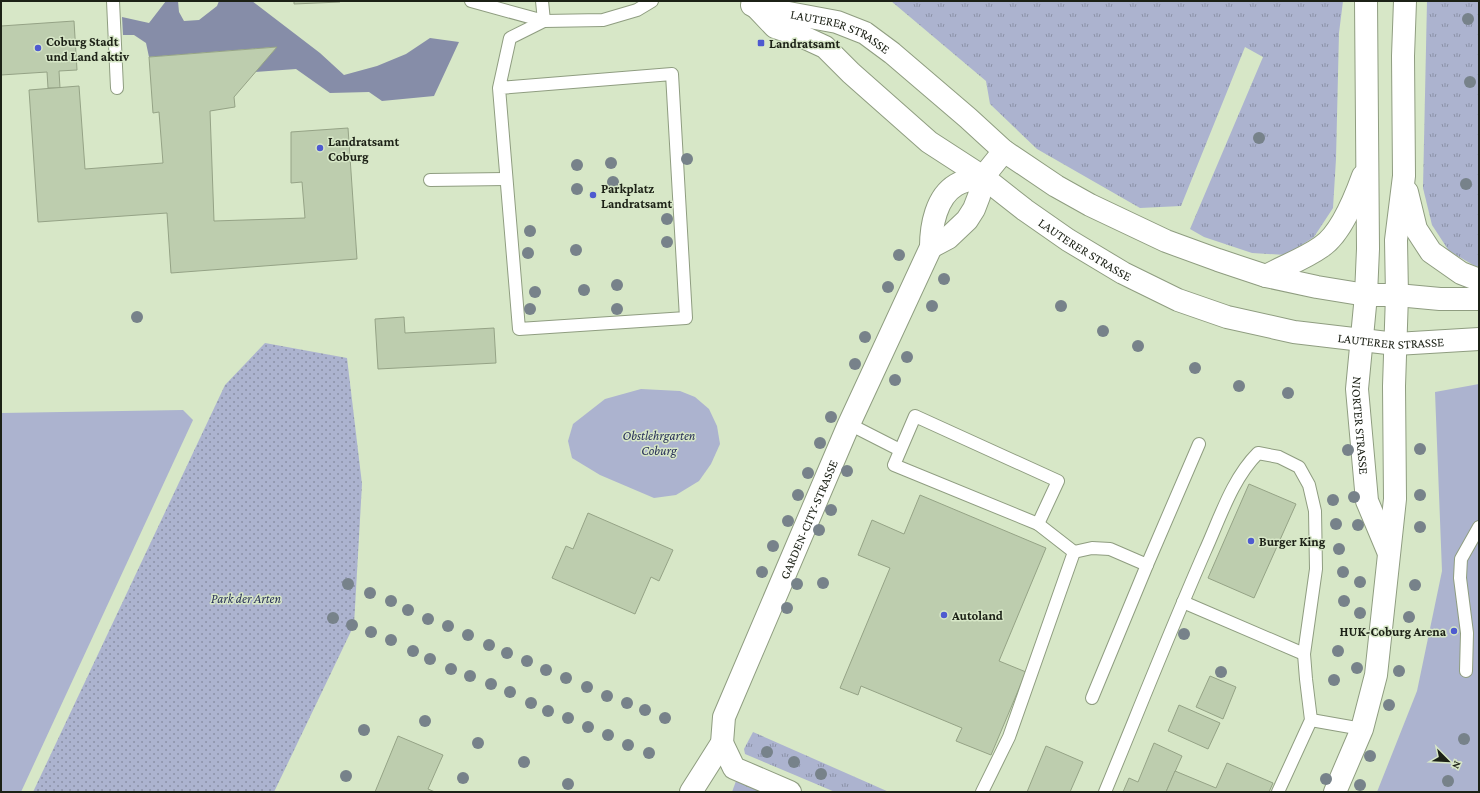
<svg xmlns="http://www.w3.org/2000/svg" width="1480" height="793" viewBox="0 0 1480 793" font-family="'Crimson Pro',serif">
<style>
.grass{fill:url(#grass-tufts)}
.park{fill:url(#park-dots)}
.garden{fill:#acb3cf}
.water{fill:#868da8}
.building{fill:#bdcdae;stroke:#95a386}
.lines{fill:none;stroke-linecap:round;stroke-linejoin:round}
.lane-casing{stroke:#8f9d80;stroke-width:14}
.street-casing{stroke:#8f9d80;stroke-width:24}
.secondary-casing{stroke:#8f9d80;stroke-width:24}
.highway-casing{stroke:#8f9d80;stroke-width:24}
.lane{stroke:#fff;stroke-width:12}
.street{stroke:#fff;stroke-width:22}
.secondary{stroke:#fff;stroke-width:22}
.highway{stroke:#fff;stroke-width:22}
.tree{fill:#77828a}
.poi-dot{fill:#4e5ad0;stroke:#d7e7c7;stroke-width:1.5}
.labels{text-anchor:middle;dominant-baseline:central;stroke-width:3;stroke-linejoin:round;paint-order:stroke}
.street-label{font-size:13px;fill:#1c2116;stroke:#d7e7c7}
.poi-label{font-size:13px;font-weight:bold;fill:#1c2116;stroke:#d7e7c7;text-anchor:start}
.park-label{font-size:13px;font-style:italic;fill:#283058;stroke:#d7e7c7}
</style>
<defs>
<pattern id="grass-tufts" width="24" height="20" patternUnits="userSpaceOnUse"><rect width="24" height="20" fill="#acb3cf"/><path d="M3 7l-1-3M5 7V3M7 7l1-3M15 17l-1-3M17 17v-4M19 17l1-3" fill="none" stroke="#8b91a7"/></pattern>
<pattern id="park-dots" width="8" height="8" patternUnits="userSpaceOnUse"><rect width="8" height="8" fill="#acb3cf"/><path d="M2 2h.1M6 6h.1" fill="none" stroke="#8b91a7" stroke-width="1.8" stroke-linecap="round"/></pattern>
</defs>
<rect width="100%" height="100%" fill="#d7e7c7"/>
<g class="grass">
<polygon points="891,1 1343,1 1339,33 1336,159 1333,208 1314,237 1286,255 1252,253 1204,237 1190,229 1263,57 1245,47 1181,206 1140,208 1037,149 990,104 986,81"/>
<polygon points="1427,1 1479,1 1479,267 1475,266 1449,251 1432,225 1423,188"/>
<polygon points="753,732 889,792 835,792 745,754 744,749"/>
<polygon points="736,781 766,792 732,792"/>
</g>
<polygon class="park" points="265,343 347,358 362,484 354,625 274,792 33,792 225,385"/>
<g class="garden">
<polygon points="1479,384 1479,792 1377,792 1417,691 1442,571 1435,392"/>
<polygon points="641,389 680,391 695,397 709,409 717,426 720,444 711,464 699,481 676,495 654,498 600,475 572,458 568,441 573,424 605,399"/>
<polygon points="183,410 193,420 21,792 1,792 1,413"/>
</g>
<polygon class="water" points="166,1 178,1 179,12 184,21 199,20 217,6 219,1 252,1 320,53 344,75 377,66 406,54 430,38 459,42 434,96 382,101 369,92 330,93 296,69 255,72 276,47 149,57 146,43 134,35 123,35 122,17 149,23"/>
<g class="building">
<polygon points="294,1 340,1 340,2 294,4"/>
<polygon points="74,21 77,70 59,71 60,88 48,88 47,72 1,75 1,26"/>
<polygon points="277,47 234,97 235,107 210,111 214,221 305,218 302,182 291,183 291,132 348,128 357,259 171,273 167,213 38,222 29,90 79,86 85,169 163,163 159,112 153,113 149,57"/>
<polygon points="404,317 405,333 494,328 496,363 378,369 375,319"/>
<polygon points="1249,484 1296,504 1254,598 1208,578"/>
<polygon points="920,495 1046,548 999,661 1026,672 991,755 956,741 962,728 861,686 858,695 840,688 890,568 858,555 872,520 904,534"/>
<polygon points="588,513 673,550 659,581 651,577 635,614 552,578 566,546 573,549"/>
<polygon points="1210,676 1236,687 1223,719 1196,707"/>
<polygon points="1179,705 1220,723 1208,749 1168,731"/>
<polygon points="398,736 443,755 428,789 435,792 375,792"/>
<polygon points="1154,743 1182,756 1166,792 1123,792 1129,778 1138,782"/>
<polygon points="1046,746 1083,762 1070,792 1027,792"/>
<polygon points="1227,763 1273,783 1269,792 1166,792 1175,771 1216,788"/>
</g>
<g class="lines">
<defs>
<g id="lane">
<polyline points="113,1 117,88"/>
<polyline points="471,1 544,21 542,1"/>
<polyline points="499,88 672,74 686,318 519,329 499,88 510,38 544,21 603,20 637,10 652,1"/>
<polyline points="430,180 506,179"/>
<polygon points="915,416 1058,481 1038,524 894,465"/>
<polyline points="849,424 900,450"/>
<polyline points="1074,552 1092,548 1110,549 1147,565 1199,444"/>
<polyline points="1183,602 1304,654"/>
<polyline points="1466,671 1467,633 1460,578 1461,559 1479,527"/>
<polyline points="1092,698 1147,565"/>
<polyline points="1311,720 1362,729"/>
<polyline points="982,792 1009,737 1074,552 1038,524"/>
<path d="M1105 792C1138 712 1170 631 1205 551 1220 518 1232 479 1258 453L1279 457 1299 467 1309 485 1315 511 1316 569 1304 654 1306 679 1311 720 1278 792"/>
</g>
<g id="street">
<polyline points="931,247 948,238 967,220 974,209 979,196 983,177 1004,151"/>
<path id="s1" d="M1366 295 1357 389 1367 501 1388 551"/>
<polyline points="722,743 734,768 790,792"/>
<path id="s2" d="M691 792 722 743 724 717 849 424 931 247C931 226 936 197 956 185 964 180 973 179 983 177"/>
<polyline points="1335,792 1362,729 1376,675 1395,499 1394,386 1397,295"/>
</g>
<g id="secondary">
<path id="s3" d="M752 5 756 7 837 22 865 33 892 53 968 118 1004 151 1056 186 1090 205 1166 241 1218 260 1266 276 1317 287 1366 295H1397L1440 299H1479"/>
<path id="s4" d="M756 7 775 27 799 35 825 47 851 73 929 142 983 177 1025 210 1068 240 1123 273 1178 300 1227 317 1294 332 1396 344 1479 339"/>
</g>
<g id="highway">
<polyline points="1407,192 1416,229 1431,252 1461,273 1479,280"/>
<path d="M1266 276C1284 266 1304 259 1321 247 1341 234 1355 198 1363 176"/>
<polyline points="1366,295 1368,249 1366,1"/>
<polyline points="1397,295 1396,240 1404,176 1403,56 1405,1"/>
</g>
</defs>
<use href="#lane" class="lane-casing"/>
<use href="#street" class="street-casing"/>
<use href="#secondary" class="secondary-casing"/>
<use href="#highway" class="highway-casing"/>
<use href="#lane" class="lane"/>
<use href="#street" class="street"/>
<use href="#secondary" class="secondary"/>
<use href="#highway" class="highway"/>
</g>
<g class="tree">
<circle cx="1468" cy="19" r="6"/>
<circle cx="1470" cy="82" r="6"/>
<circle cx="1259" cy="138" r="6"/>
<circle cx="687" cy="159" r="6"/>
<circle cx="611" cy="163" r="6"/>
<circle cx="577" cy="165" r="6"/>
<circle cx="613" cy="182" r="6"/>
<circle cx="1466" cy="184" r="6"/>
<circle cx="577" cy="189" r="6"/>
<circle cx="667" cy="219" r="6"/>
<circle cx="530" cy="231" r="6"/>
<circle cx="667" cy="242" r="6"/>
<circle cx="576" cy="250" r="6"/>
<circle cx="528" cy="253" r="6"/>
<circle cx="899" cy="255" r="6"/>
<circle cx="944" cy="279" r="6"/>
<circle cx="617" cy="285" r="6"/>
<circle cx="888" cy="287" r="6"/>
<circle cx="584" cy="290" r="6"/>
<circle cx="535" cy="292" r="6"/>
<circle cx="932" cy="306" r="6"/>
<circle cx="1061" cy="306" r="6"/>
<circle cx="530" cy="309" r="6"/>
<circle cx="617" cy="309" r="6"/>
<circle cx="137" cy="317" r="6"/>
<circle cx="1103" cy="331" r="6"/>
<circle cx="865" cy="337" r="6"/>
<circle cx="1138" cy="346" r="6"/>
<circle cx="907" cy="357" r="6"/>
<circle cx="855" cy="364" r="6"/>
<circle cx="1195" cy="368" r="6"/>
<circle cx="895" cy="380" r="6"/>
<circle cx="1239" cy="386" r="6"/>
<circle cx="1288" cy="393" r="6"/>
<circle cx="831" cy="417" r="6"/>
<circle cx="820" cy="443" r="6"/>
<circle cx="1420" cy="449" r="6"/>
<circle cx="1348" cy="450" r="6"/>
<circle cx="847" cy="471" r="6"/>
<circle cx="808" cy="473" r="6"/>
<circle cx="798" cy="495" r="6"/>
<circle cx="1420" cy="495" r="6"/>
<circle cx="1354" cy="497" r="6"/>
<circle cx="1333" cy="500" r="6"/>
<circle cx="831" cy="510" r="6"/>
<circle cx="788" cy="521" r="6"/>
<circle cx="1336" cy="524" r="6"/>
<circle cx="1358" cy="525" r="6"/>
<circle cx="1420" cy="527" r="6"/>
<circle cx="819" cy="530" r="6"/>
<circle cx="773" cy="546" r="6"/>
<circle cx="1339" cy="549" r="6"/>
<circle cx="762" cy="572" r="6"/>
<circle cx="1343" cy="572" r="6"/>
<circle cx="1360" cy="582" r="6"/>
<circle cx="823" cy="583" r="6"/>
<circle cx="348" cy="584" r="6"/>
<circle cx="797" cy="584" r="6"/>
<circle cx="1415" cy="585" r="6"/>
<circle cx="370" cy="593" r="6"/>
<circle cx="391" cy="601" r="6"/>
<circle cx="1344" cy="601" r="6"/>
<circle cx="787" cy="608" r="6"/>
<circle cx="408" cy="610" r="6"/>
<circle cx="1360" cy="613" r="6"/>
<circle cx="1409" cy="617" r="6"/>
<circle cx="333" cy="618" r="6"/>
<circle cx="428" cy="619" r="6"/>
<circle cx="352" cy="625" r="6"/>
<circle cx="448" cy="626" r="6"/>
<circle cx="371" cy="632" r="6"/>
<circle cx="1184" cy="634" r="6"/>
<circle cx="468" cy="635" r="6"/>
<circle cx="391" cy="640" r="6"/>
<circle cx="489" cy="645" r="6"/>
<circle cx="413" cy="651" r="6"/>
<circle cx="1338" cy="651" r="6"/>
<circle cx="507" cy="653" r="6"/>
<circle cx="430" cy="659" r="6"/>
<circle cx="527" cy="661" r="6"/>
<circle cx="1357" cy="668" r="6"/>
<circle cx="451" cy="669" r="6"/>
<circle cx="546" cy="670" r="6"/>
<circle cx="1399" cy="671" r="6"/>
<circle cx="1221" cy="672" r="6"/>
<circle cx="470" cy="676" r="6"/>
<circle cx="566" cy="678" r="6"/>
<circle cx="1334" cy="680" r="6"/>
<circle cx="491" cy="684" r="6"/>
<circle cx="587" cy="687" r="6"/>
<circle cx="510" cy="692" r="6"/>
<circle cx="607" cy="696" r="6"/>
<circle cx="531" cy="703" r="6"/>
<circle cx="627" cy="703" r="6"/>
<circle cx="1389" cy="705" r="6"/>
<circle cx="645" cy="710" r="6"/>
<circle cx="548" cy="711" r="6"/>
<circle cx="568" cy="718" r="6"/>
<circle cx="665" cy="718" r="6"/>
<circle cx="425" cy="721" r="6"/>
<circle cx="588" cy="727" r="6"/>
<circle cx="364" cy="730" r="6"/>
<circle cx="608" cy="735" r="6"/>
<circle cx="1464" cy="739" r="6"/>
<circle cx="478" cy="743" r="6"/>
<circle cx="628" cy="745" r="6"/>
<circle cx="767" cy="752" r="6"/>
<circle cx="649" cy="753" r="6"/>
<circle cx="1370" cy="756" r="6"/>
<circle cx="524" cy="762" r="6"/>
<circle cx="794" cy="762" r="6"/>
<circle cx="821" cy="774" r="6"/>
<circle cx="346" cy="776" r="6"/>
<circle cx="463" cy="778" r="6"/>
<circle cx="1326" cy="779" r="6"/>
<circle cx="1448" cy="781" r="6"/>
<circle cx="568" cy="784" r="6"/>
<circle cx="1360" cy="785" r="6"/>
</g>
<g class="poi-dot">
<rect x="757" y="39" width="8" height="8" rx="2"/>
<circle cx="38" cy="48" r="4"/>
<circle cx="320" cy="148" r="4"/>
<circle cx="593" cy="195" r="4"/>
<circle cx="1251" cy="541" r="4"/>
<circle cx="944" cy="615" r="4"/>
<circle cx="1454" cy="631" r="4"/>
</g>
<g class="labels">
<g class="street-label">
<text stroke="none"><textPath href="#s3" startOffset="93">LAUTERER STRASSE</textPath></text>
<text stroke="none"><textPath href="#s4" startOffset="412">LAUTERER STRASSE</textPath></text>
<text stroke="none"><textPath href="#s4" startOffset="736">LAUTERER STRASSE</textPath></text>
<text stroke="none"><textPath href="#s1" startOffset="131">NIORTER STRASSE</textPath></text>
<text stroke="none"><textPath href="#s2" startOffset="299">GARDEN-CITY-STRASSE</textPath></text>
</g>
<g class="poi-label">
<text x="46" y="41">Coburg Stadt<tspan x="46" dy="15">und Land aktiv</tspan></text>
<text x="769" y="43">Landratsamt</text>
<text x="328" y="141">Landratsamt<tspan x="328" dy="15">Coburg</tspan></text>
<text x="601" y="188">Parkplatz<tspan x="601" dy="15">Landratsamt</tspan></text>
<text x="1259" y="541">Burger King</text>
<text x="952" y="615">Autoland</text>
<text x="1446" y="631" text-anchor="end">HUK-Coburg Arena</text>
</g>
<g class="park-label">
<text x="659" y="435">Obstlehrgarten<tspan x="659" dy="15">Coburg</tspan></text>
<text x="246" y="598">Park der Arten</text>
</g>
</g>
<rect width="1480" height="793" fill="none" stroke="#1c2116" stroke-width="4"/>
<g transform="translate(1448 761) rotate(114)" stroke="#d7e7c7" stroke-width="3" paint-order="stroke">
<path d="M0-3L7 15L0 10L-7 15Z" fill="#1c2116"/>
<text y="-6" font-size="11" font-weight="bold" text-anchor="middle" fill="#1c2116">N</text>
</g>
</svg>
